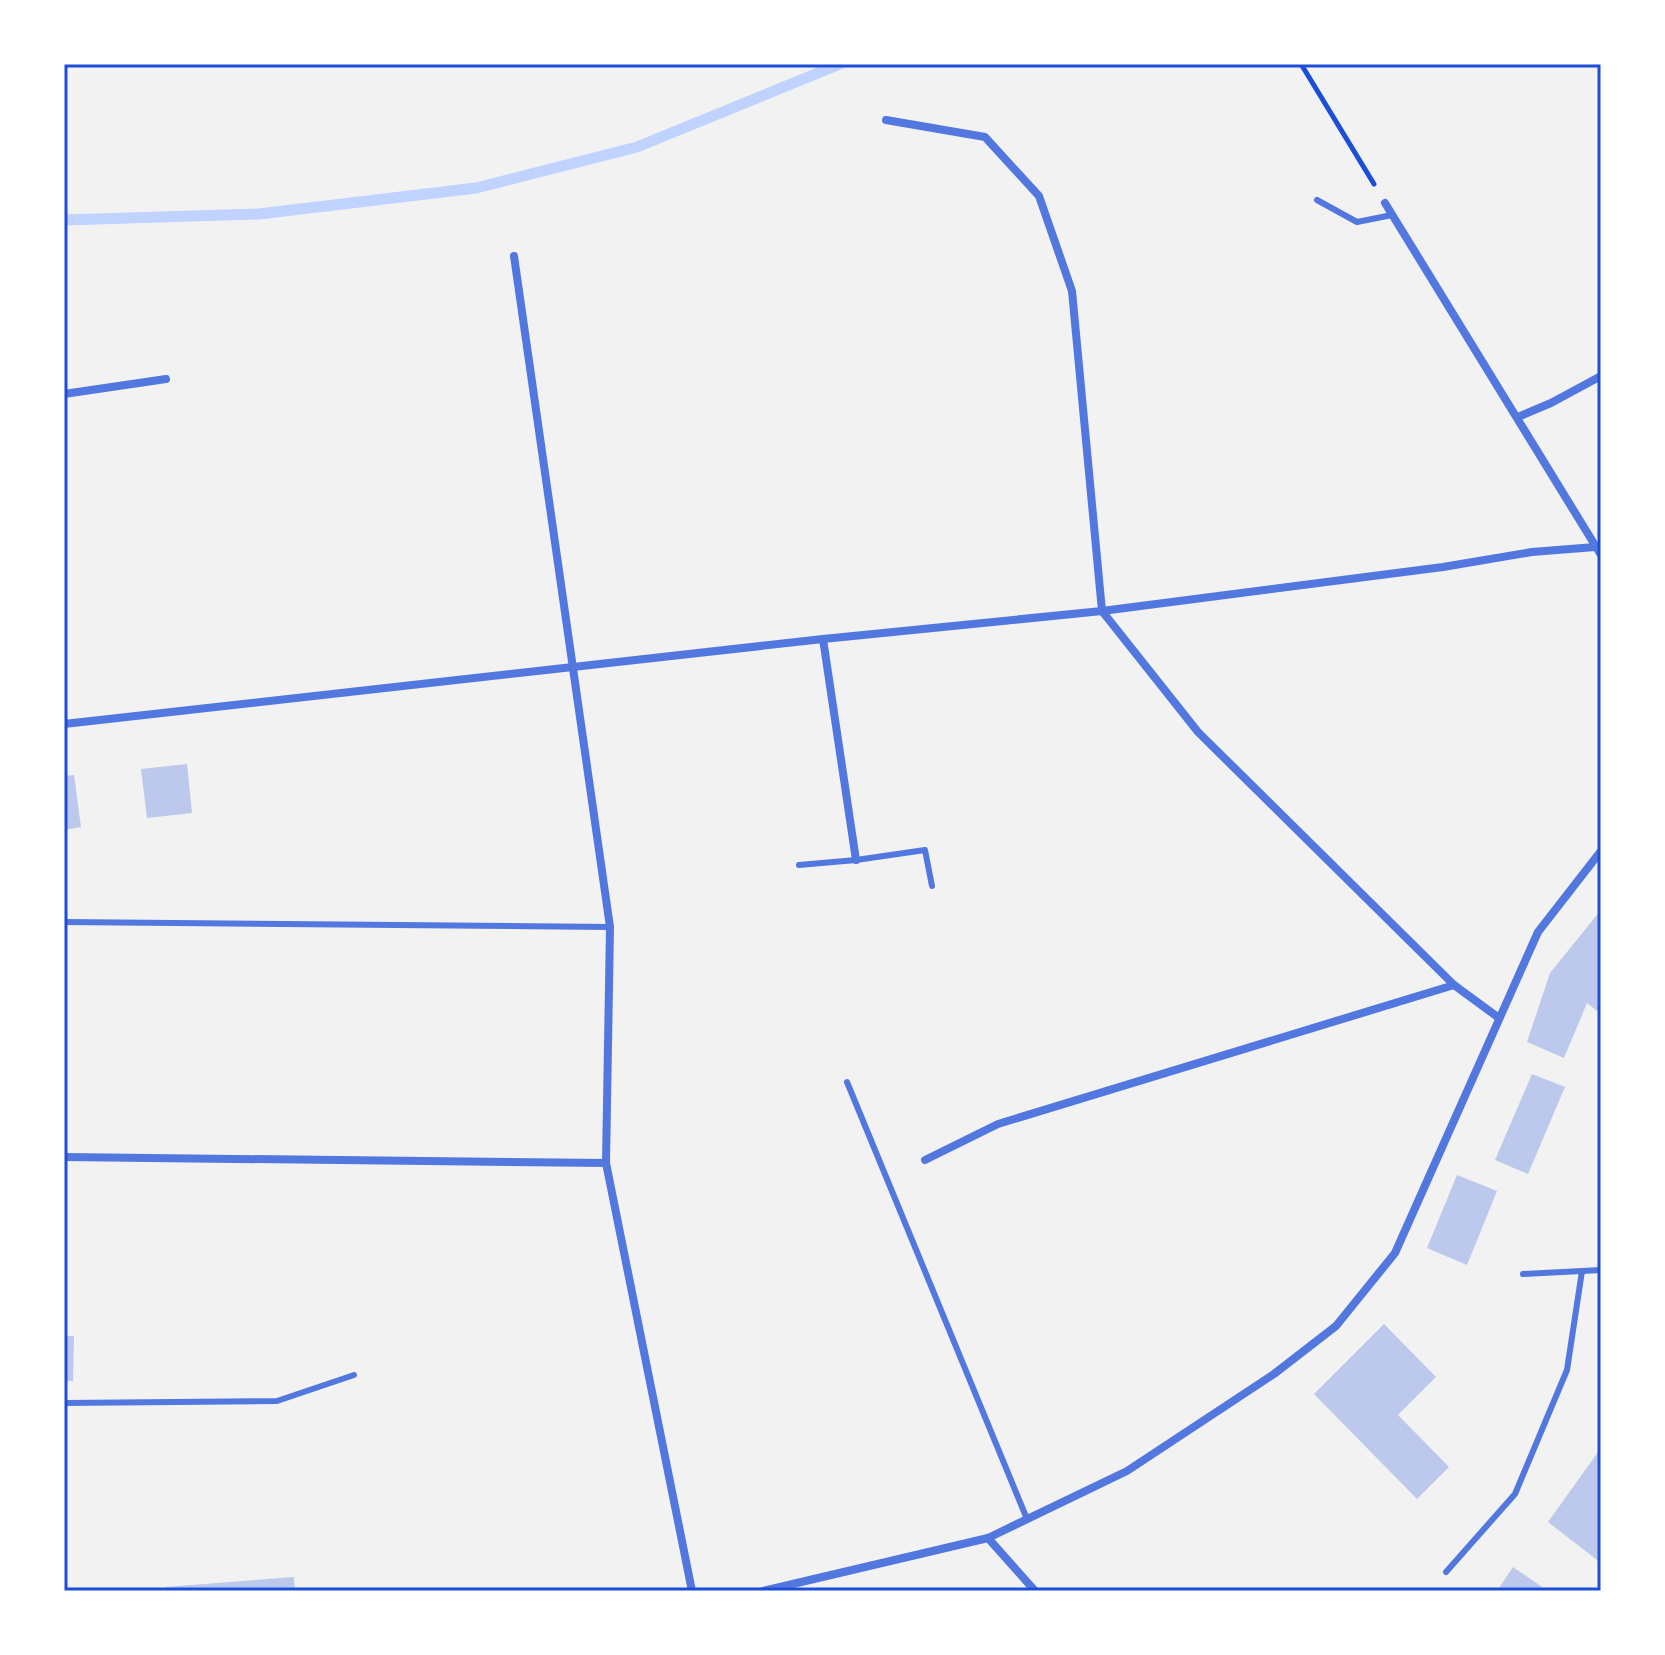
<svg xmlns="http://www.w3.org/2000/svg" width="1665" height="1655" viewBox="0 0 1665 1655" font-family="Jost,sans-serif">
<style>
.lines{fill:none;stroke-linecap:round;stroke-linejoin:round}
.stream{stroke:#bfd3fe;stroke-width:11}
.building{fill:#bdc9ec}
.path{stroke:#1d4ed8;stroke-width:5}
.service{stroke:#5277de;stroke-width:6}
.minor{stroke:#5277de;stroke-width:8}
.neatline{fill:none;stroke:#1d4ed8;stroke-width:3}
</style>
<rect width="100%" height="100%" fill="#f2f2f2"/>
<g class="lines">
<polyline class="stream" points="64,220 259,214 476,188 637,147 840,64"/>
</g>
<g class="building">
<polygon points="187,764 192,813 147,818 141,769"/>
<polygon points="74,775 81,827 64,830 64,776"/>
<polygon points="1601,910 1601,1014 1587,1003 1564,1058 1527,1042 1550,973"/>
<polygon points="1532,1074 1565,1087 1528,1174 1495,1160"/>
<polygon points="1457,1175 1497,1191 1467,1265 1427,1248"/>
<polygon points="1384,1324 1436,1377 1398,1415 1449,1467 1417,1499 1314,1394"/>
<polygon points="64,1336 74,1336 73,1381 64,1381"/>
<polygon points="1601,1448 1601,1563 1548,1522"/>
<polygon points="1513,1567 1548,1591 1497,1591"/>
<polygon points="294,1577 295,1591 166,1591 165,1587"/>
</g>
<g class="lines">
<polyline class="path" points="1301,64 1374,184"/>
<g class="service">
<polyline points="1317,200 1357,222 1392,215"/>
<polyline points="799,865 856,860 925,850 932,886"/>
<polyline points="64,922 610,927"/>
<polyline points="847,1082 1027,1519"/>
<polyline points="1523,1274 1601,1270"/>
<polyline points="64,1403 277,1401 354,1375"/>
<polyline points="1446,1572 1515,1494 1567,1370 1582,1271"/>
</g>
<g class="minor">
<polyline points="886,120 985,137 1039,196 1072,291 1102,611 1198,732 1454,985 1499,1018"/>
<polyline points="1385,203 1601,555"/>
<polyline points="514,256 610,927 606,1163 692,1591"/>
<polyline points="64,394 166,379"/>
<polyline points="1518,417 1551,403 1601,376"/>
<polyline points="823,639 856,860"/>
<polyline points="64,724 823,639 1102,611 1443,567 1532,552 1595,547"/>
<polyline points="64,1157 606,1163"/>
<polyline points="925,1160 998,1124 1454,985"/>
<polyline points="988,1538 1035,1591"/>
<polyline points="763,1591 988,1538 1127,1471 1274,1374 1336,1326 1395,1253 1538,932 1601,851"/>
</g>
</g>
<rect width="1665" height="1655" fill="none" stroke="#ffffff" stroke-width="132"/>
<rect x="66" y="66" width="1533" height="1523" class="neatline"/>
</svg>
